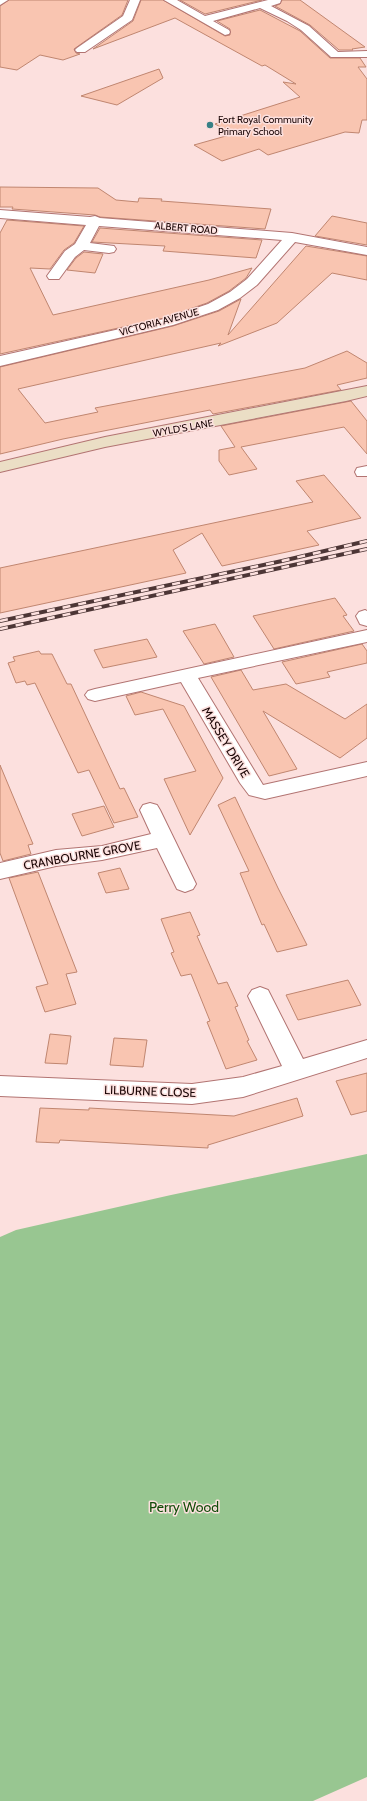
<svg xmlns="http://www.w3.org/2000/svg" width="367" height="1801" viewBox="0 0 367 1801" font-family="Cabin,sans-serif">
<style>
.green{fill:#98c691}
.building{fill:#f9c5b1;stroke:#c08670}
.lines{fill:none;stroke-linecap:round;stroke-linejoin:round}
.minor-casing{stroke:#b27472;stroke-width:2}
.secondary-casing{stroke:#b27472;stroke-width:2}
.minor{fill:#fff;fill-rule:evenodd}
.secondary{fill:#ebdec5;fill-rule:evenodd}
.rail-casing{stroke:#4d3636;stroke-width:4}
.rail{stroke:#fce0de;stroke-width:2.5;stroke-dasharray:8;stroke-linecap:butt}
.poi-dot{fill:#378085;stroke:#fce0de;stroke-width:1.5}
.labels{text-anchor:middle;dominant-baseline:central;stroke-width:3;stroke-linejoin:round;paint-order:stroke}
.far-poi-label{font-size:10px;fill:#1b0606;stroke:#fce0de;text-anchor:start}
.far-street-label{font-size:10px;fill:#1b0606;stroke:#fce0de}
.street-label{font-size:12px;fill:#1b0606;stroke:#fce0de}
.near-park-label{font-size:14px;fill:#124d0a;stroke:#fce0de}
</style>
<rect width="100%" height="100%" fill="#fce0de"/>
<polygon class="green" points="367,1154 367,1777 313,1801 0,1801 0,1237 16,1230 171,1195"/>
<g class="building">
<polygon points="9,0 128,0 122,15 74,49 76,53 80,54 63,60 40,55 17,70 0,67 0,6"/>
<polygon points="141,0 163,0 225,36 230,35 230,29 217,21 260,10 300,31 330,58 360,58 366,67 358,67 367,79 367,120 362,120 359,133 345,132 268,155 259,149 222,161 194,145 233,134 215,124 300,97 283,82 296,84 265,65 262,66 175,18 93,49 133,21"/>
<polygon points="180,0 262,0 205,14"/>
<polygon points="282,0 300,0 365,47 352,49 353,50 339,50 310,25 275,6 280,4"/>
<polygon points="159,69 163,78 117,105 81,96"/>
<polygon points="0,187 98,188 116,200 138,202 139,198 162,199 161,201 271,209 265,229 100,217 95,215 12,209 13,207 0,207"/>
<polygon points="332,216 367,223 367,245 315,236"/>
<polygon points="7,220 84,226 74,243 64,250 50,269 30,268 53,315 209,280 252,268 246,278 229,291 207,303 164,318 0,354 0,233"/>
<polygon points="100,228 262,240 256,258 163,251 165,246 92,242"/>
<polygon points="306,246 367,256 367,280 332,273 277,323 218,346 221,343 18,389 45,423 98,412 95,408 305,368 347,351 367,363 367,378 337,385 341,390 213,414 210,410 63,439 0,454 0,367 173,326 219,311 241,299 228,335"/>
<polygon points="84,252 103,254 95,273 67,270 76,258"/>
<polygon points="351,401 367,421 367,454 344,427 241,447 257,469 229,475 219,461 219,450 235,447 221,426"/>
<polygon points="324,475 361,518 307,531 319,545 222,566 202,533 173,550 186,573 0,613 0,568 313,502 296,481"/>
<polygon points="335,598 347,615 343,616 354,631 274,649 253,616"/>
<polygon points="215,624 234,657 204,664 183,631"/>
<polygon points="147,639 157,657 103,668 94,650"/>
<polygon points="362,644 367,651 367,663 327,672 330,677 296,684 282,662"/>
<polygon points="39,651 41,654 52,654 67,684 71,684 120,789 124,788 138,817 114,823 89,770 78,773 35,683 27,685 25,681 16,683 8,663 15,661 13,657"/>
<polygon points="241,670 253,690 286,684 345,719 367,704 367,738 340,758 263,711 297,769 269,776 211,677"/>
<polygon points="141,692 184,706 223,778 190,835 164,779 196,771 163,709 135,715 126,696"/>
<polygon points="0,765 33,844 28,845 31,854 3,861 0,853"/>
<polygon points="235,797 278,888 307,945 277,952 264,924 262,925 240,873 249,871 218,805"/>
<polygon points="104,806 114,827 82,836 72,814"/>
<polygon points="120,868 129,889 106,893 98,873"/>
<polygon points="38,872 77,972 66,974 76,1004 45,1012 36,987 48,984 9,878"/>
<polygon points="190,912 200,935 197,936 218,984 227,982 238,1006 235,1007 249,1040 247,1041 257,1060 226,1069 207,1022 210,1021 191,974 181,976 171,953 174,952 161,919"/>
<polygon points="348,980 361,1005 298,1020 286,995"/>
<polygon points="50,1034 71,1036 67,1064 45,1063"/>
<polygon points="114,1038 147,1040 143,1067 110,1065"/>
<polygon points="367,1073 367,1111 351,1115 336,1081"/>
<polygon points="297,1098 303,1116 208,1145 208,1148 60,1140 59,1143 36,1142 40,1108 89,1110 89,1108 234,1116"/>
</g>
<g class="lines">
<defs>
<g id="minor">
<polygon points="0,0 8,0 0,5"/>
<polygon points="130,0 140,0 132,20 85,52 77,52 75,50 77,48 123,16"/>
<polygon points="164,0 177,0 205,16 268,0 281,0 280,3 271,6 309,26 338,52 367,51 367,57 331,57 301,30 287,21 260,8 213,21 229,30 230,32 229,34 225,35"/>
<polygon points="0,210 90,217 95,216 100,218 292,233 367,247 367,255 295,242 257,285 240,298 218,310 173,325 0,366 0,356 164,319 208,304 230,292 247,279 282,240 99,226 90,243 114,246 116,249 114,252 109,253 84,250 75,257 59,279 49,279 47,276 65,251 75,244 86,225 0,218"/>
<polygon points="367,466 367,476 357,476 355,472 357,468"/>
<polygon points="365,610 367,611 367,626 360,624 356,616 359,612"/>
<polygon points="367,630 367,642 198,678 263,785 367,762 367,776 265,799 249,795 240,783 181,682 95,701 88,699 85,695 88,691 95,689"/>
<polygon points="150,803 157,805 160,810 196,884 193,889 185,892 177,889 157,848 102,860 56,866 0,879 0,863 56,850 102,846 151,834 140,810 143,805"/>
<polygon points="260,987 268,990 303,1059 367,1040 367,1058 243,1097 192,1104 0,1096 0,1076 192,1084 243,1077 282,1066 248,996 252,990"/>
</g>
<polygon id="secondary" points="367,386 367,396 346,401 105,447 0,472 0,462 105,437"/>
</defs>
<use href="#minor" class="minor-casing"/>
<use href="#secondary" class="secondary-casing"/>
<use href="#minor" class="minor"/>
<use href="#secondary" class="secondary"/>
<defs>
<g id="rail">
<polyline points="0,621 282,561 367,541"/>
<polyline points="0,629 367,549"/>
</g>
</defs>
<use href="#rail" class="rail-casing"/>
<use href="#rail" class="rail"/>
</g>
<circle class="poi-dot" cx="210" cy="125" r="4"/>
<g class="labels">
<g class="far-poi-label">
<text x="218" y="119">Fort Royal Community<tspan x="218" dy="12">Primary School</tspan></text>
</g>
<g class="far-street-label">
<text transform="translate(186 228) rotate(5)">ALBERT ROAD</text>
<text transform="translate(159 322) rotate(-15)">VICTORIA AVENUE</text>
<text transform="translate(183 428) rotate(-10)">WYLD'S LANE</text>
</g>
<g class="street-label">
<text transform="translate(226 742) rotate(59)">MASSEY DRIVE</text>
<text transform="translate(82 855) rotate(-10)">CRANBOURNE GROVE</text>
<text transform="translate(150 1091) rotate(2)">LILBURNE CLOSE</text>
</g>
<g class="near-park-label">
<text x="184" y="1507">Perry Wood</text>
</g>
</g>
</svg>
